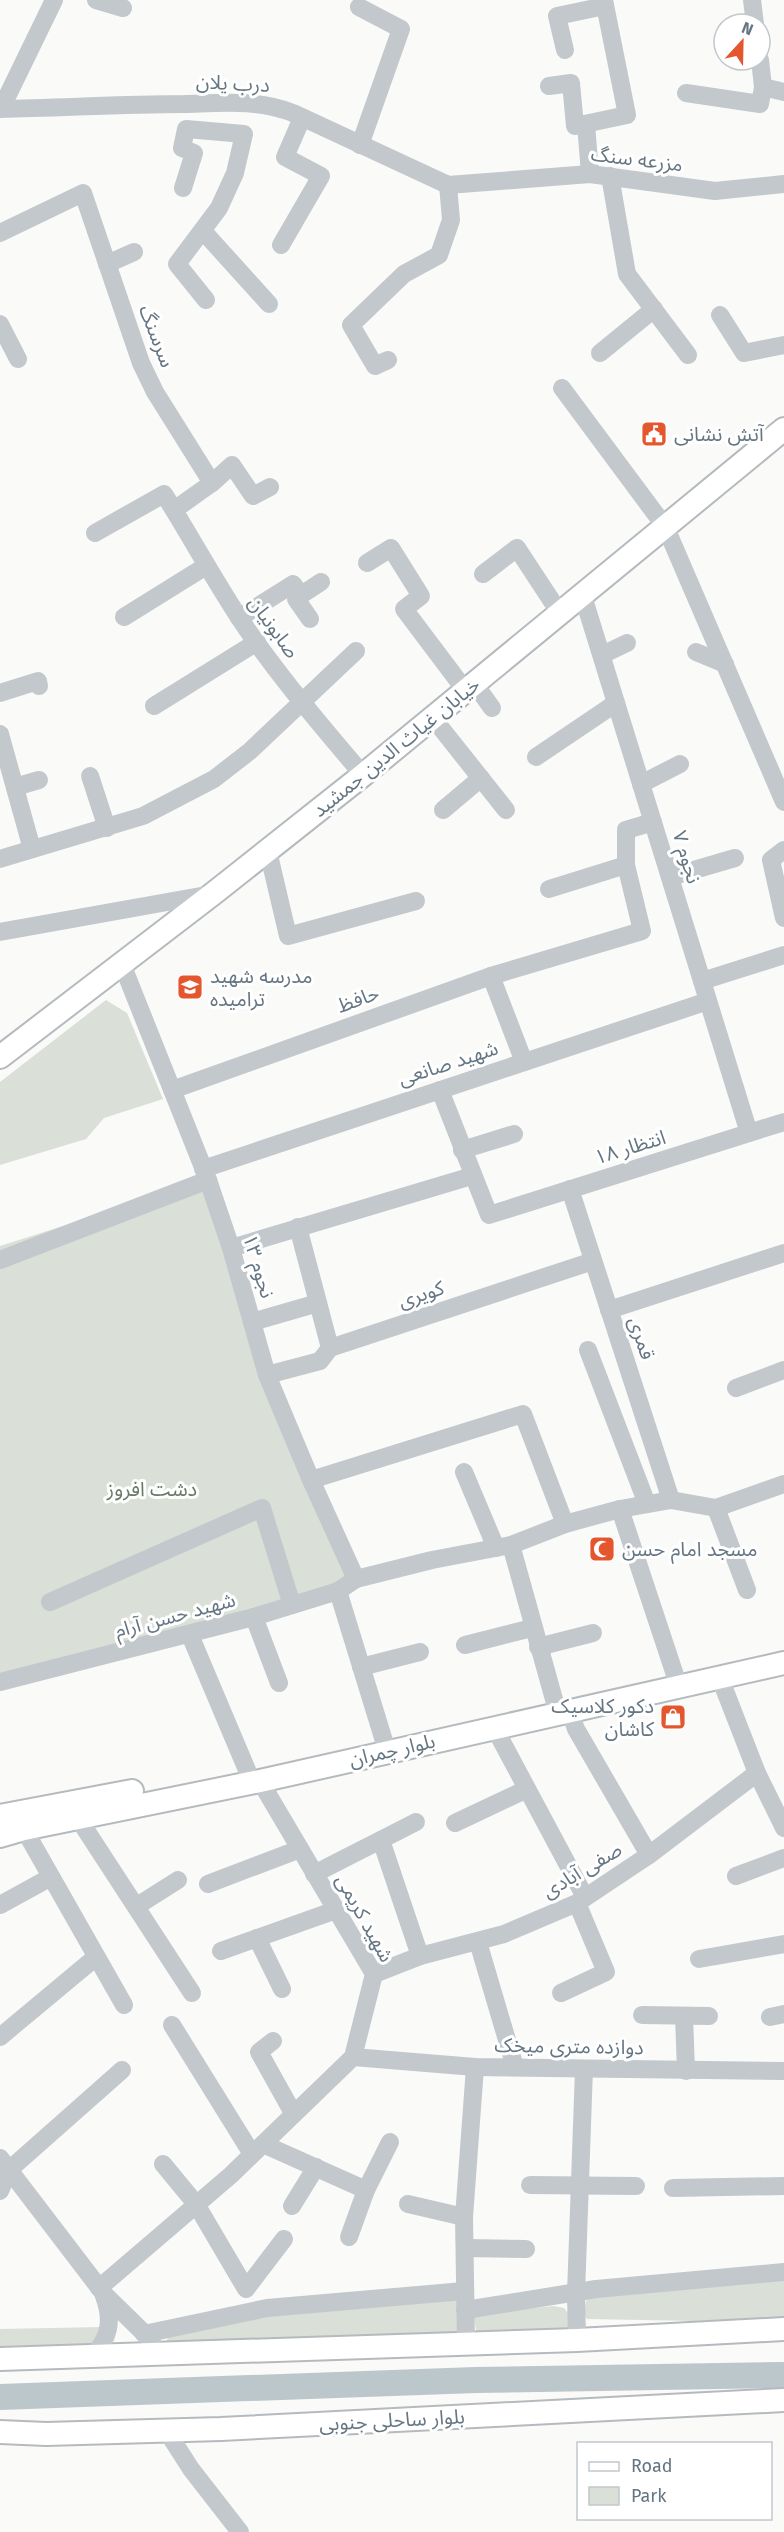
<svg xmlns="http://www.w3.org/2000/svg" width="784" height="2532" viewBox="0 0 784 2532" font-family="'Fira Sans','Noto Sans Arabic',sans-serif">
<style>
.green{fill:#dadfd7}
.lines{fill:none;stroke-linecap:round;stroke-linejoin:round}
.river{stroke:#bbc7cb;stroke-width:26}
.major-casing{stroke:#b5babe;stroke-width:26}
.minor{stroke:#c3c8cc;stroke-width:18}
.major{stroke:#fff;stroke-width:22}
.labels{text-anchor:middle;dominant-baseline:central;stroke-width:6;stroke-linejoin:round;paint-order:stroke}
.street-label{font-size:20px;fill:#657683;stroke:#fff}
.poi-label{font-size:20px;fill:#657683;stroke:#fff;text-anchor:start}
.park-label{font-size:20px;fill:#687a64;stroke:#fff}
</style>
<rect width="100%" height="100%" fill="#fafaf8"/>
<g class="green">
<polygon points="106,1000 127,1013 163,1099 104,1118 86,1139 0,1165 0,1082"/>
<polygon points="208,1180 267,1375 356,1579 0,1682 0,1246"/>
<polygon points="784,2280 784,2317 695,2321 587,2319 583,2313 589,2291"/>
<polygon points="458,2298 459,2334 170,2346 167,2340 169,2334 266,2316"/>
<polygon points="554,2306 564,2308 568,2313 569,2328 477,2334 473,2314"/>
<polygon points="101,2327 90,2348 0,2350 0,2329"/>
</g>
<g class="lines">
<polyline class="river" points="0,2397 476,2380 784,2375"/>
<defs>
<g id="major">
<polyline points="0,1057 214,893 363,775 784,429"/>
<polyline points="0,1816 132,1791"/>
<polyline points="0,1836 24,1829 260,1781 784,1663"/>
<polyline points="0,2359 577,2340 784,2329"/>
<polyline points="0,2432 46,2434 221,2429 784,2400"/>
</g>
</defs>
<use href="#major" class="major-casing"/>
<g class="minor">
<polyline points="96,0 123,8"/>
<polyline points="752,0 755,24"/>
<polyline points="359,7 401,29 360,145"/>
<polyline points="565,50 557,16 605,6"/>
<polyline points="760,60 763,87 784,92"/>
<polyline points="549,86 571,83 575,126 627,115 604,0"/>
<polyline points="686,93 760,104 763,87"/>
<path d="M0 109C61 108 122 104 184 104 221 103 258 99 293 113L448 185 590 174 715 191 784 184"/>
<polyline points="1,109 54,0"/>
<polyline points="586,124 590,174"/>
<polyline points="610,176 627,274 688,355"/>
<polyline points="183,188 194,153 182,148 186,129 244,134 235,173 219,208 177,264 206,300"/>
<polyline points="203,231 269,304"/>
<polyline points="0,233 83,193 141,363 155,392 212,483"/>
<polyline points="281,245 321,176 285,157 302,118"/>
<polyline points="107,264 134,252"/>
<polyline points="720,315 744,353 784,345"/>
<polyline points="0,324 18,359"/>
<polyline points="600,353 654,309"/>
<polyline points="388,360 375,366 351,325 404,274 439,255 451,220 448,185"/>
<polyline points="562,388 666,528 784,802"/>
<polyline points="174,510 212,483 232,465 253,496 270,487"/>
<path d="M95 533 164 494C189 534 212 576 238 616 275 672 320 724 363 775"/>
<polyline points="367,563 391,548 421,596 404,609 465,690"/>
<polyline points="483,574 517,548 559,612"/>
<polyline points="582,593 749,1133"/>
<polyline points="301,595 296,599 310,619"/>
<polyline points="124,617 206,566"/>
<polyline points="239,618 293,584 301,595 321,582"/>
<polyline points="696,652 725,664"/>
<polyline points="602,655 627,643"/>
<polyline points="474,683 492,708"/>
<polyline points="0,693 38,681 39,686"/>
<polyline points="154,706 257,642"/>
<polyline points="433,718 506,810"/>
<polyline points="0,734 32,849"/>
<polyline points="536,757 616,703"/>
<polyline points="90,776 107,828"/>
<polyline points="641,784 680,764"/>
<polyline points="15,787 39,780"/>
<polyline points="443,810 481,778"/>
<polyline points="784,850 771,860 784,918"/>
<polyline points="268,851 288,936 416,901"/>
<polyline points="0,859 143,816 214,779 250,751 356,651"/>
<polyline points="670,877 735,858"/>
<polyline points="549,889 626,865"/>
<polyline points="0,932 212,894"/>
<polyline points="122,964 208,1180 231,1248 267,1375 311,1480 356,1579"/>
<polyline points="491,976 524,1062"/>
<polyline points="702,981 784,955"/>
<polyline points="172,1090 491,976 642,931 626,865 626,830 653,822"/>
<polyline points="440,1090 489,1215 784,1122"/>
<polyline points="462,1150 514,1134"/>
<polyline points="203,1169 708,1001"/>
<polyline points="570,1189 671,1500"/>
<polyline points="298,1227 330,1348"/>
<polyline points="231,1248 472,1176"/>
<polyline points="0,1260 208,1180"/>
<polyline points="609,1310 784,1253"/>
<polyline points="252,1322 318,1303"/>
<polyline points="588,1350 647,1504"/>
<polyline points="267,1375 320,1361 330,1348 593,1261"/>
<polyline points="736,1388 784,1370"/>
<polyline points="464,1472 496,1548"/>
<polyline points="311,1480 523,1414 565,1524"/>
<polyline points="716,1508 747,1590"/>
<polyline points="620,1509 679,1687"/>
<polyline points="511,1545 555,1703"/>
<polyline points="338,1591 384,1741"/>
<polyline points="50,1602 262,1508 292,1605"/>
<polyline points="254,1617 279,1683"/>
<polyline points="190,1635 247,1770"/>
<polyline points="465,1645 532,1628"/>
<polyline points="538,1647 593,1633"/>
<polyline points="361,1667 420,1652"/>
<polyline points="720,1678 757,1773 784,1828"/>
<polyline points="0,1682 254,1617 338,1591 356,1579 432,1560 511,1545 565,1524 620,1509 671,1500 716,1508 784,1484"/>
<polyline points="569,1710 576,1729 649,1855"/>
<polyline points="494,1727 585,1897"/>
<polyline points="78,1818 192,1993"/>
<polyline points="455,1823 527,1789"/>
<polyline points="24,1829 124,2005"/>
<polyline points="381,1840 420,1956"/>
<polyline points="314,1874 416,1822"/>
<polyline points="736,1876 784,1858"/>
<polyline points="208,1884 300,1849"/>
<polyline points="0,1905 51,1877"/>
<polyline points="137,1906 178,1880"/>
<polyline points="257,1938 282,1989"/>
<polyline points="478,1942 515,2067"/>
<polyline points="221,1951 336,1910"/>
<polyline points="699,1959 784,1944"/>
<polyline points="374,1974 420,1956 504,1934 577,1903 649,1855 757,1773"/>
<polyline points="561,1993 606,1972 577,1903"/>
<polyline points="642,2015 709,2016"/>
<polyline points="684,2016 686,2071"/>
<polyline points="770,2017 784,2014"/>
<polyline points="172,2025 252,2154"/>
<polyline points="0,2037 96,1957"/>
<polyline points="273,2041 259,2052 293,2113"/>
<polyline points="353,2057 475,2067 784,2071"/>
<polyline points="263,2144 366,2190"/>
<polyline points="0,2158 104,2294 152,2341"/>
<polyline points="163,2164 196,2204 246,2289 284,2239"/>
<polyline points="530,2185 636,2186"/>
<polyline points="673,2188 784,2186"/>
<polyline points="0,2191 9,2170 122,2070"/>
<polyline points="408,2204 464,2217"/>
<polyline points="292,2206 316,2167"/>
<polyline points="349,2237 366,2190 390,2142"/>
<polyline points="465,2248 526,2249"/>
<polyline points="99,2288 231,2175 353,2057 374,1974 260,1781"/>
<polyline points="465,2310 596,2289 784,2272"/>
<polyline points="144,2334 267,2308 464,2291"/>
<polyline points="577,2340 576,2294 584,2069"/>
<polyline points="466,2343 464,2217 475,2067"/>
<path d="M91 2357C110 2339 113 2320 104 2296"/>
<polyline points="166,2430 191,2469 240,2532"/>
</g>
<use href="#major" class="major"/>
</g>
<defs>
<symbol id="civic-square" viewBox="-11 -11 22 22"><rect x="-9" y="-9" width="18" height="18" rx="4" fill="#e4572e" stroke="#fff"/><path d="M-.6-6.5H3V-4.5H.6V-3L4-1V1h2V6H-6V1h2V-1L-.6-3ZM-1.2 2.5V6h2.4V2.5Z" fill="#fff"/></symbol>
<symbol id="school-square" viewBox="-11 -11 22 22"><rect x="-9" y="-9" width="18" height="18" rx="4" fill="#e4572e" stroke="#fff"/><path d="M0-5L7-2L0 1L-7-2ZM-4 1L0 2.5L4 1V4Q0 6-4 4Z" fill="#fff"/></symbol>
<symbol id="mosque-square" viewBox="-11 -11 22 22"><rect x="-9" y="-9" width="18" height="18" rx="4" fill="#e4572e" stroke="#fff"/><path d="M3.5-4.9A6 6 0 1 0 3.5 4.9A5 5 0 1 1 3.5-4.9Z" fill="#fff"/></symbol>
<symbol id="shop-square" viewBox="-11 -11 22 22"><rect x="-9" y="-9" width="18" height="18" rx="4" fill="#e4572e" stroke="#fff"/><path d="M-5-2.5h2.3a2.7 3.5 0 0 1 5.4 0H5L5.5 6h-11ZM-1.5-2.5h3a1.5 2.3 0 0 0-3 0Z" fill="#fff"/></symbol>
</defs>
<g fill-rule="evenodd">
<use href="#civic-square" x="639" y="419" width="30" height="30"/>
<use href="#school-square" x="175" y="972" width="30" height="30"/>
<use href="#mosque-square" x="587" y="1534" width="30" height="30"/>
<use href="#shop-square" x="658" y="1702" width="30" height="30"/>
</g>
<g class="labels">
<g class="street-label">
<text transform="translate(233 83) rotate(3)">درب یلان</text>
<text transform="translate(637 159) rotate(7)">مزرعه سنگ</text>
<text transform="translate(157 336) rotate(69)">سرسنگ</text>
<text transform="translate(274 627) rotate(54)">صابونیان</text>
<text transform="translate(396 747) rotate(-39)">خیابان غیاث الدین جمشید</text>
<text transform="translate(687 857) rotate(73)">نجوم ۷</text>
<text transform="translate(358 999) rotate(-20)">حافظ</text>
<text transform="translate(448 1063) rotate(-18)">شهید صانعی</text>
<text transform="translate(630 1147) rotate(-17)">انتظار ۱۸</text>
<text transform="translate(259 1266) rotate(73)">نجوم ۱۳</text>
<text transform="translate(421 1294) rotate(-18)">کویری</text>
<text transform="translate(642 1338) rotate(72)">قمری</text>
<text transform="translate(175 1615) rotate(-15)">شهید حسن آرام</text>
<text transform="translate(392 1750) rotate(-13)">بلوار چمران</text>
<text transform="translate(582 1870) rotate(-31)">صفی آبادی</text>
<text transform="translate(365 1918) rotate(61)">شهید کریمی</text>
<text transform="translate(569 2046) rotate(1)">دوازده متری میخک</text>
<text transform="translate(392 2420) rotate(-3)">بلوار ساحلی جنوبی</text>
</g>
<g class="poi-label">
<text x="674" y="434">آتش نشانی</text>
<text x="210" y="976">مدرسه شهید<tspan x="210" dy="23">ترامیده</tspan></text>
<text x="622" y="1549">مسجد امام حسن</text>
<text x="654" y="1706" text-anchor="end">دکور کلاسیک<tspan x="654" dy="23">کاشان</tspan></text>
</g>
<g class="park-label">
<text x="152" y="1489">دشت افروز</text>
</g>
</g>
<rect x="577" y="2442" width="195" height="78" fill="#ffffff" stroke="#c1c8cd" stroke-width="1.5"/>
<rect x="589" y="2462" width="30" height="9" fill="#ffffff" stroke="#c1c8cd" stroke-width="1.5"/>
<text x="631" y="2472" font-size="18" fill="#657683">Road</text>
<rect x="589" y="2487" width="30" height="18" fill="#dadfd7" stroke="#c1c8cd" stroke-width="1.5"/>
<text x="631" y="2502" font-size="18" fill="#657683">Park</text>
<g transform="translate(742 42) rotate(22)"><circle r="28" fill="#ffffff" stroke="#c1c8cd" stroke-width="1.5"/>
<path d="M0-4.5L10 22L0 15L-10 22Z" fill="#e4572e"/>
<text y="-9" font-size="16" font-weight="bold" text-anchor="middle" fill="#657683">N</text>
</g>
</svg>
